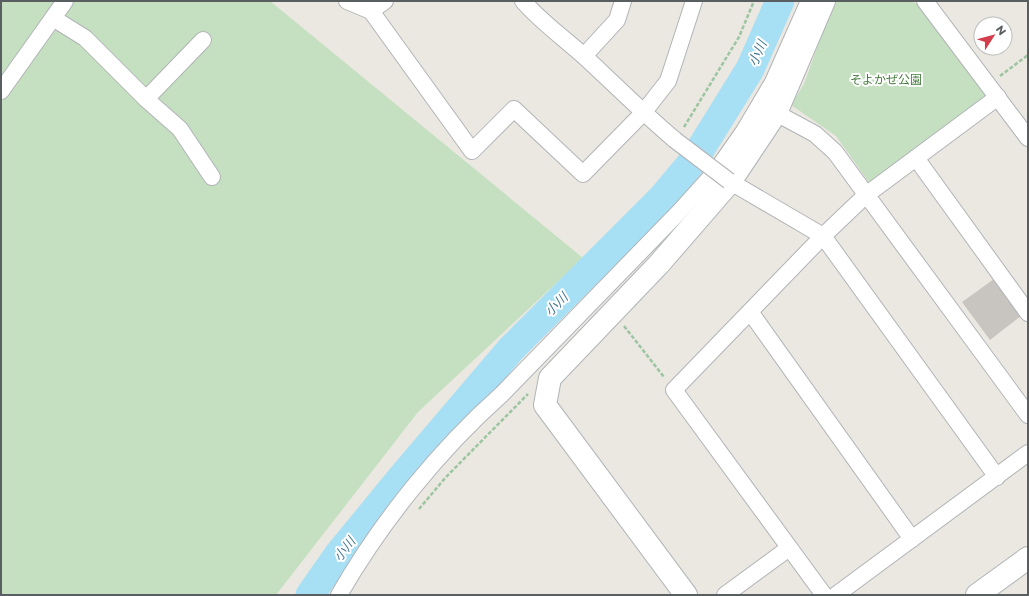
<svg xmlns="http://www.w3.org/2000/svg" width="1029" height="596" viewBox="0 0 1029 596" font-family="Montserrat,'Noto Sans JP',sans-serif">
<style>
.green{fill:#c5e0c0}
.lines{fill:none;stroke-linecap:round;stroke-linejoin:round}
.river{stroke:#a7e0f5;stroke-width:29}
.building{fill:#c8c4c0}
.street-casing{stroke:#b1b4b7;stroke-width:18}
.secondary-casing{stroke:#b0b5b7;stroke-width:24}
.path{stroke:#9cc5a1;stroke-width:2.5;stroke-dasharray:4 2;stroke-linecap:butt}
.street{stroke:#fff;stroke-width:16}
.secondary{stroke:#fff;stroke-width:22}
.street-bridge-casing{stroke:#b1b4b7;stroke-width:18;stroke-linecap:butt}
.street-bridge{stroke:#fff;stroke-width:16}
.labels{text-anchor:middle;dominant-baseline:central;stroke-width:4;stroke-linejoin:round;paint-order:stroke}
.park-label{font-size:12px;fill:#457c3d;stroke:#fff}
.water-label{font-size:13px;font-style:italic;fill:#427793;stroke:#fff}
</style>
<rect width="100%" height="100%" fill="#ebe7e1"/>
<g class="green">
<polygon points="1,1 270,1 583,258 418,412 276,595 1,595"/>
<polygon points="834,1 911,1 927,9 991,97 871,185 836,136 791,105 804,84"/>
</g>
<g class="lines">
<polyline class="river" points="310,595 338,555 402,477 511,349 662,198 693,161 750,69 780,1"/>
</g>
<polygon class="building" points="994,279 1021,316 990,340 962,302"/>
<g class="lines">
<defs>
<g id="street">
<polyline points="347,1 371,11 385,1"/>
<path d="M523 1C541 22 564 38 585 57 615 85 644 114 675 140"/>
<polyline points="925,1 1028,138"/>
<polyline points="371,11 472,151 514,109 583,174 643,113 668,81 694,1"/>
<polyline points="53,18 85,38 146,99 180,129 212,177"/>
<polyline points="584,56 617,20 623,1"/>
<polyline points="1,91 65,1"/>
<polyline points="146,99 203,40"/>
<polyline points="776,113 815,134 835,152 1028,415"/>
<polyline points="916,158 1028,313"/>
<polyline points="729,181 823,236 997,477"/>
<polyline points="751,313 912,539"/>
<path d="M339 595C381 522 439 450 502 394L679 212 716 171 744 131 773 82 809 1"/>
<polyline points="725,595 789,548"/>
<polyline points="824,595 674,390 823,236 866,195 998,97"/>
<polyline points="836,595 1028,453"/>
</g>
<g id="secondary">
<polyline points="686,595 545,405 550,378 659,264 730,182 776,113 824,1"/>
<polyline points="977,595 1028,558"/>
</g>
</defs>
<use href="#street" class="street-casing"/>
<use href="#secondary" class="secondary-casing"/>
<g class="path">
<polyline points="1000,76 1028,55"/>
<polyline points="684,127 739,37 754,1"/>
<polyline points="624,326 664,377"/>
<polyline points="419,509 446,477 528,394"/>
</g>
<use href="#street" class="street"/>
<use href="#secondary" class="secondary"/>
<defs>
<polyline id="street-bridge" points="675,140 729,181"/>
</defs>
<use href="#street-bridge" class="street-bridge-casing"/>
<use href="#street-bridge" class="street-bridge"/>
</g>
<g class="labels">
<g class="park-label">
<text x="886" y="79">そよかぜ公園</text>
</g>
<g class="water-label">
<text transform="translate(757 53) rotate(-66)">小川</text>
<text transform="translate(556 304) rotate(-45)">小川</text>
<text transform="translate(344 549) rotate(-52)">小川</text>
</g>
</g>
<rect width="1029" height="596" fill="none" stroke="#595e60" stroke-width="4"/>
<g transform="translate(993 36) rotate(54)"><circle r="19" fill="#ffffff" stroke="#bdbfbf"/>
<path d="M0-3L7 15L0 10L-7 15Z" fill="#d43d4c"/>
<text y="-6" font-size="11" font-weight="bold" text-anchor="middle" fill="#595e60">N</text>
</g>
</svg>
